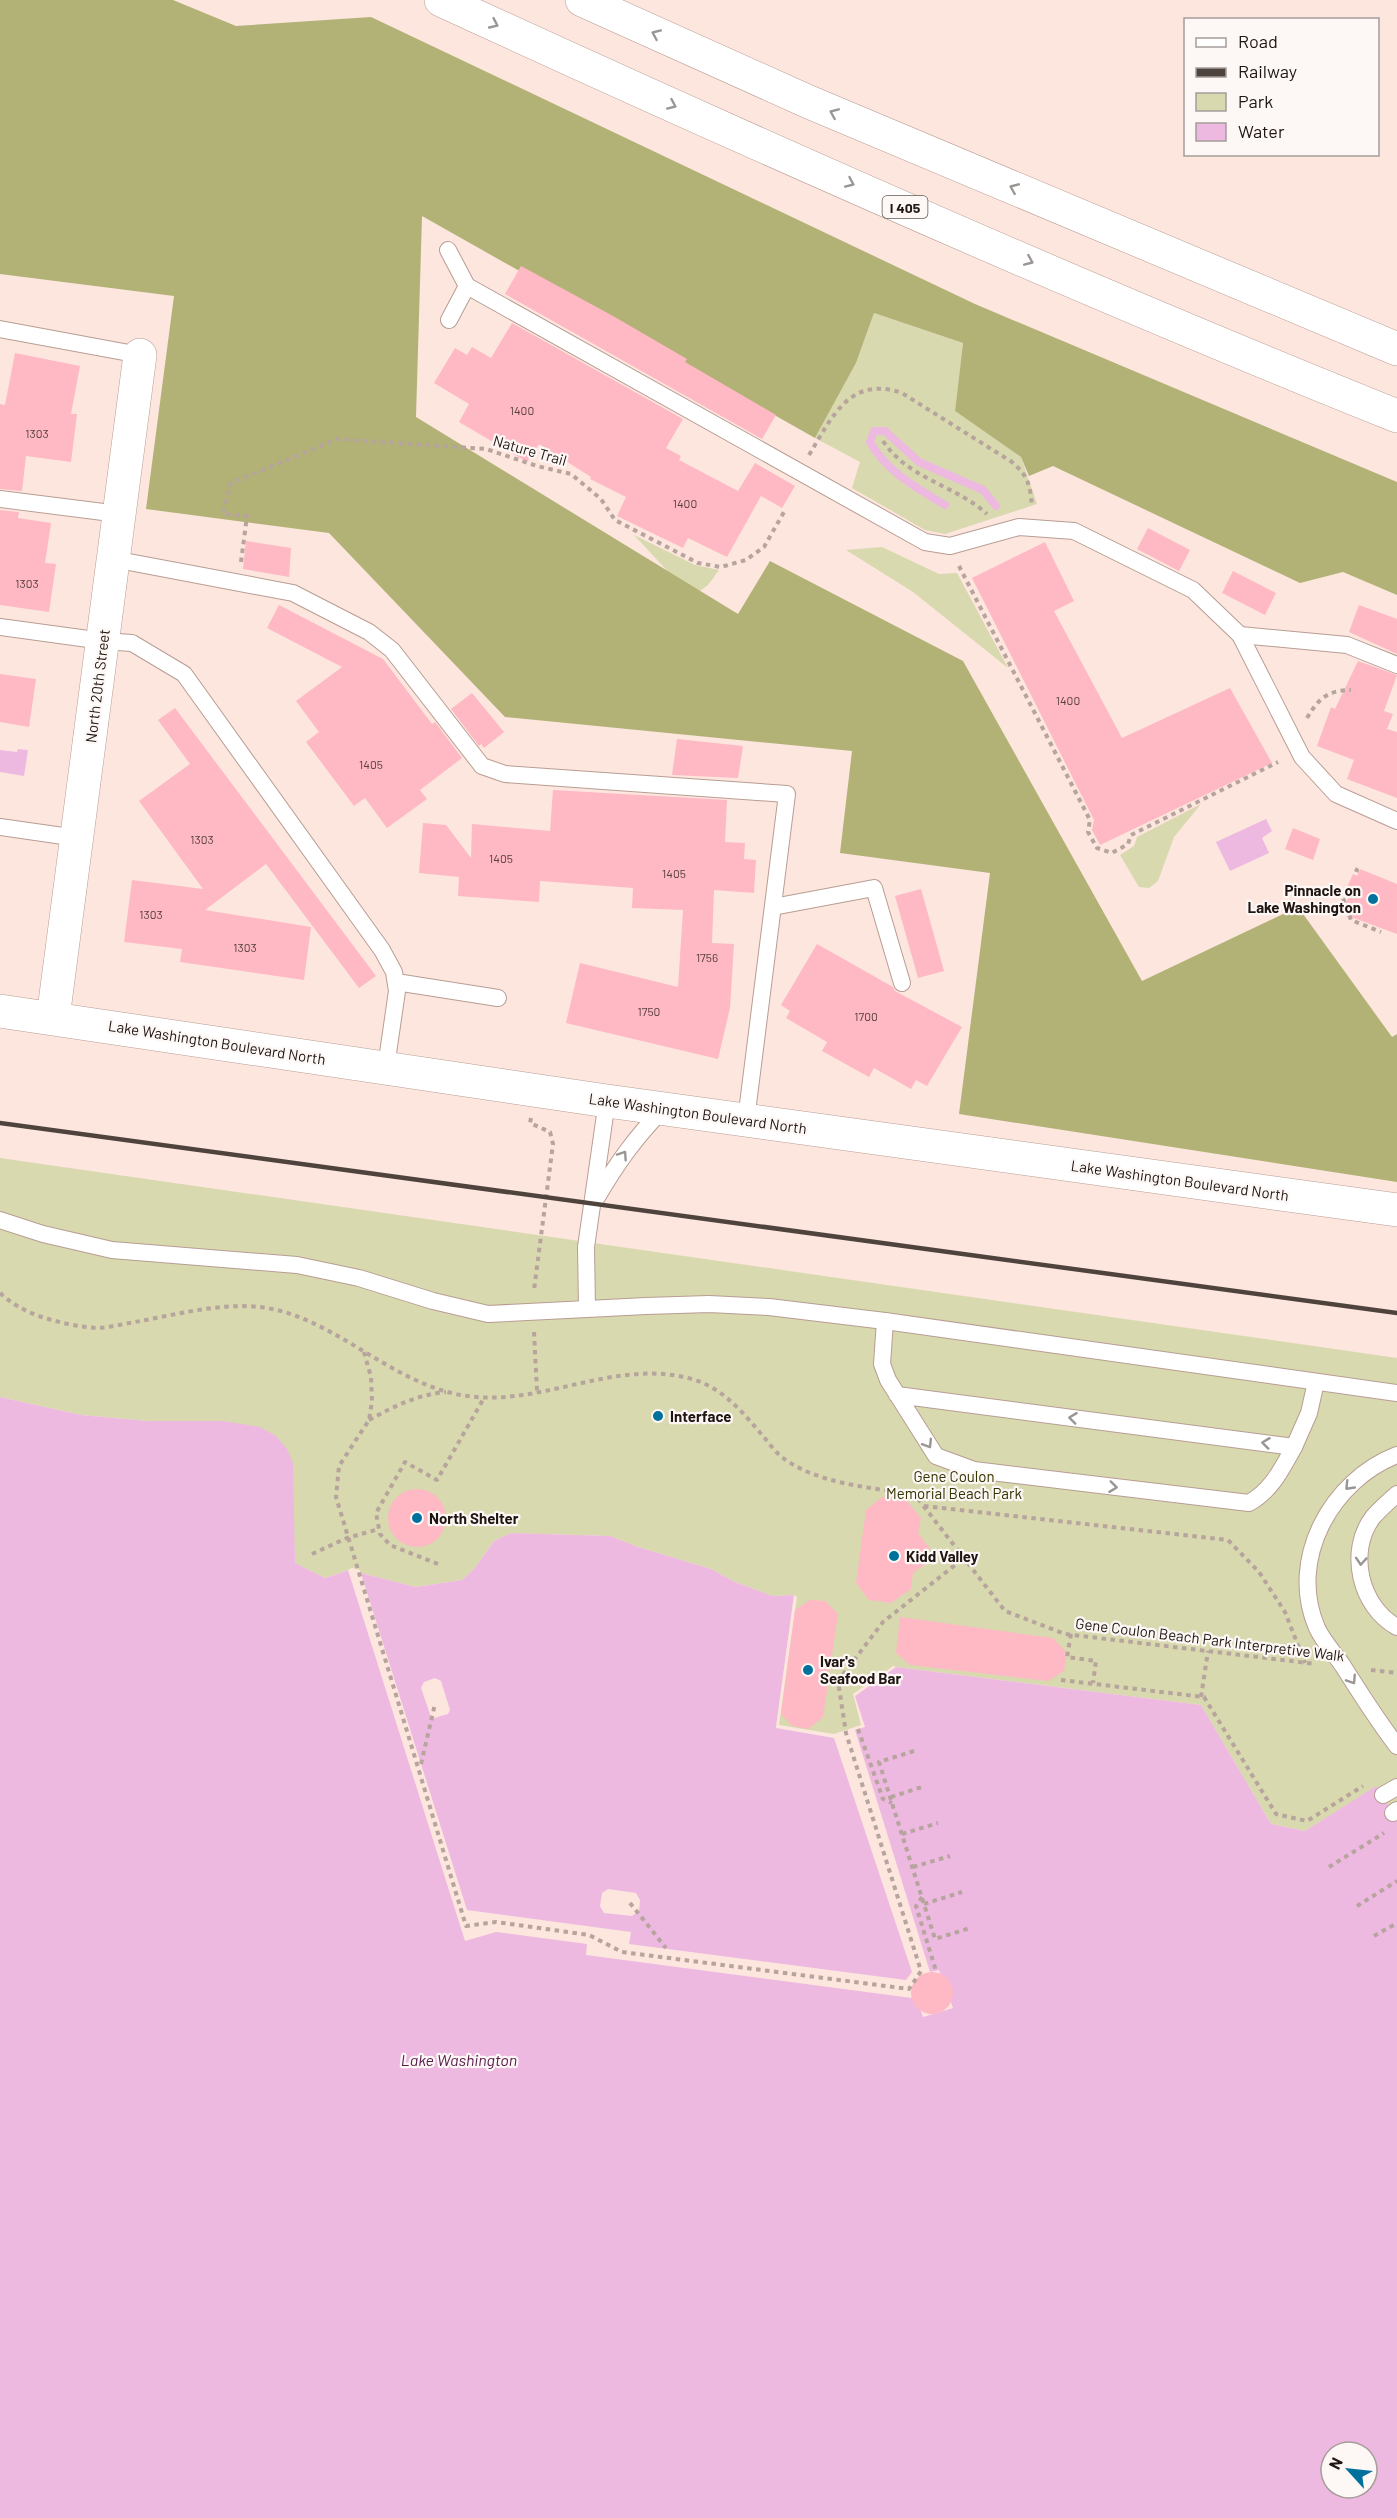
<svg xmlns="http://www.w3.org/2000/svg" width="1397" height="2518" viewBox="0 0 1397 2518" font-family="Barlow,sans-serif">
<style>
.green{fill:#d8d9af}
.forest{fill:#b2b276}
.water{fill:#edb9e1;fill-rule:evenodd}
.pier{fill:#fde6de}
.lines{fill:none;stroke-linecap:round;stroke-linejoin:round}
.stream{stroke:#edb9e1;stroke-width:8}
.building{fill:#feb9c4}
.lane-casing{stroke:#b89d93;stroke-width:18}
.street-casing{stroke:#b89d93;stroke-width:34}
.secondary-casing{stroke:#b89d93;stroke-width:34}
.highway-casing{stroke:#b89d93;stroke-width:34}
.path{stroke:#b6a49d;stroke-width:4;stroke-dasharray:4.5 4.5;stroke-linecap:butt}
.lane{stroke:#fff;stroke-width:16}
.street{stroke:#fff;stroke-width:33}
.secondary{stroke:#fff;stroke-width:33}
.highway{stroke:#fff;stroke-width:33}
.rail{stroke:#4f433e;stroke-width:4.5}
.oneway{stroke:#9a9694}
.poi-dot{fill:#00719c;stroke:#fdf7f5;stroke-width:2}
.labels{text-anchor:middle;dominant-baseline:central;stroke-width:4.5;stroke-linejoin:round;paint-order:stroke}
.number-label{font-size:12px;fill:#573f3e}
.shield{fill:#fdf7f5;stroke:#625a56;stroke-width:1.5}
.shield-label{font-size:14px;font-weight:bold;fill:#1f1612}
.street-label{font-size:15px;fill:#1f1612;stroke:#fdf7f5}
.poi-label{font-size:15px;font-weight:bold;fill:#1f1612;stroke:#fdf7f5;text-anchor:start}
.park-label{font-size:15px;fill:#333201;stroke:#fdf7f5}
.water-label{font-size:16px;font-style:italic;fill:#561a4d;stroke:#fdf7f5}
</style>
<rect width="100%" height="100%" fill="#fde6de"/>
<g class="green">
<polygon points="874,313 963,343 955,411 1021,457 1037,504 945,534 925,530 852,488 860,462 815,438 856,363"/>
<polygon points="634,535 695,565 719,570 708,585 697,593 674,578"/>
<polygon points="882,547 939,574 957,573 1008,668 913,592 846,550"/>
<polygon points="1201,804 1174,837 1158,881 1149,888 1139,887 1120,855 1134,846 1137,837"/>
<polygon points="0,1158 1397,1358 1397,1819 1376,1787 1305,1831 1271,1824 1201,1705 896,1667 865,1727 834,1737 776,1728 794,1595 773,1596 735,1582 711,1569 638,1547 610,1536 511,1533 494,1541 475,1568 462,1580 416,1587 349,1570 325,1578 295,1563 293,1519 148,1421 81,1415 0,1397"/>
</g>
<polygon class="forest" points="0,0 173,0 236,26 371,17 975,304 1397,482 1397,595 1343,572 1300,583 1053,466 1029,476 1021,457 955,411 963,343 874,313 856,363 815,438 422,216 416,417 738,614 770,561 963,661 1142,981 1298,907 1392,1037 1397,1034 1397,1182 959,1114 990,873 840,853 852,751 505,717 329,533 146,509 174,296 0,274"/>
<g class="water">
<polygon points="18,749 28,750 24,776 0,772 0,750 17,752"/>
<polygon points="1266,819 1272,831 1262,838 1269,853 1230,871 1216,842"/>
<path d="M0 1397 81 1415 148 1421H223L260 1427 276 1436 287 1449 293 1463 295 1563 325 1578 349 1570 416 1587 462 1580 475 1568 494 1541 511 1533 610 1536 638 1547 711 1569 735 1582 773 1596 794 1595 776 1727 834 1737 864 1727 855 1696 896 1667 1201 1705 1271 1824 1305 1831 1376 1786 1397 1819V2518H0ZM1331 2452H1367V2488H1331Z"/>
</g>
<g class="pier">
<polygon points="352,1568 360,1570 467,1910 631,1932 629,1944 906,1980 912,1972 834,1738 776,1728 794,1595 797,1597 779,1725 834,1734 861,1725 853,1694 893,1666 896,1667 855,1696 865,1727 855,1730 930,1972 939,1970 953,2008 923,2017 917,2000 912,1998 586,1955 587,1944 496,1932 465,1941 348,1570"/>
<polygon points="435,1678 441,1681 450,1710 448,1714 434,1718 431,1717 421,1688 424,1682"/>
<polygon points="608,1889 636,1893 640,1900 639,1911 632,1916 604,1913 600,1906 602,1893"/>
</g>
<g class="lines">
<path class="stream" d="M945 505C917 488 887 472 870 442L874 431H885L919 462 983 490 996 506"/>
</g>
<g class="building">
<polygon points="521,266 613,316 687,359 685,362 776,415 762,439 505,294"/>
<polygon points="512,323 683,419 666,448 681,456 679,460 738,491 755,463 795,486 782,508 761,496 727,557 688,538 683,548 617,516 626,497 590,479 591,477 539,444 527,462 459,422 469,404 434,383 455,348 467,355 472,347 491,358"/>
<polygon points="15,353 80,366 71,414 77,414 71,462 26,456 22,491 0,489 0,404 5,405"/>
<polygon points="0,510 19,512 18,518 51,523 45,563 56,564 49,612 0,605"/>
<polygon points="1148,528 1190,550 1179,571 1137,549"/>
<polygon points="246,541 291,548 289,577 243,569"/>
<polygon points="1045,542 1074,601 1054,611 1122,738 1230,688 1272,763 1100,845 1092,830 1094,820 972,578"/>
<polygon points="1233,571 1276,593 1265,615 1222,593"/>
<polygon points="279,605 383,659 432,724 435,722 462,758 420,790 427,799 387,828 365,798 354,806 306,742 319,732 296,701 342,667 267,628"/>
<polygon points="1359,605 1397,619 1397,654 1349,632"/>
<polygon points="1358,661 1397,675 1384,711 1393,714 1387,729 1397,732 1397,798 1347,779 1354,760 1317,746 1331,707 1335,709"/>
<polygon points="0,674 36,679 29,727 0,722"/>
<polygon points="472,693 504,732 484,748 481,744 479,746 451,709"/>
<polygon points="175,708 376,976 359,988 266,864 205,910 311,927 304,980 180,962 182,949 124,942 132,880 203,889 139,801 190,764 158,720"/>
<polygon points="677,739 743,746 738,778 672,775"/>
<polygon points="553,790 727,800 725,842 745,843 744,859 756,860 754,893 714,890 712,943 734,944 730,1008 718,1059 566,1023 580,963 678,987 683,910 632,908 633,888 540,881 539,902 458,896 459,877 419,873 423,823 446,825 471,858 472,824 550,831"/>
<polygon points="1293,828 1320,839 1313,860 1285,849"/>
<polygon points="1360,869 1397,884 1397,934 1351,917 1355,906 1346,903 1350,894 1345,892 1353,874 1357,876"/>
<polygon points="921,889 944,971 918,978 895,896"/>
<polygon points="817,944 893,987 895,991 962,1027 927,1086 916,1080 911,1089 874,1068 869,1077 822,1051 827,1042 786,1018 790,1011 781,1005"/>
<circle cx="417" cy="1518" r="29"/>
<polygon points="882,1497 907,1501 921,1518 918,1533 930,1549 927,1563 913,1573 911,1589 891,1603 869,1600 856,1583 866,1510"/>
<polygon points="810,1600 825,1601 838,1614 823,1717 808,1729 792,1726 781,1714 795,1610"/>
<polygon points="900,1617 1053,1638 1067,1653 1064,1671 1048,1681 910,1665 896,1653"/>
<circle cx="932" cy="1993" r="21"/>
</g>
<g class="lines">
<defs>
<g id="lane">
<polyline points="448,250 467,286 449,320"/>
<polyline points="467,286 925,542 950,546 1019,527 1074,531 1193,590 1240,635 1302,757 1336,794 1397,821"/>
<polyline points="0,329 140,355"/>
<polyline points="0,499 119,514"/>
<polyline points="113,559 293,593 369,632 392,650 482,766 505,774 787,794 746,1120"/>
<polyline points="0,627 103,641 132,643 184,674 382,950 394,972 397,991 386,1067"/>
<polyline points="1240,635 1347,645 1397,665"/>
<polyline points="0,827 77,838"/>
<polyline points="773,907 874,888 902,983"/>
<polyline points="396,982 498,998"/>
<path d="M596 1199C617 1163 635 1138 664 1108"/>
<polyline points="0,1220 43,1234 112,1250 297,1265 359,1278 433,1301 488,1314 646,1306 709,1304 769,1307 885,1321 1397,1393"/>
<polyline points="587,1308 586,1247 607,1101"/>
<path d="M885 1321 882 1364 888 1380 936 1456 974 1470 1249 1503C1272 1490 1281 1470 1294 1447L897 1395"/>
<polyline points="1294,1447 1309,1413 1316,1382"/>
<path d="M1397 1455C1332 1480 1287 1559 1317 1628 1323 1641 1335 1654 1343 1666 1360 1693 1377 1720 1397 1746"/>
<path d="M1397 1494C1389 1501 1380 1509 1373 1517 1347 1551 1360 1607 1397 1627"/>
<polyline points="1383,1795 1397,1787"/>
<polyline points="1393,1813 1397,1810"/>
</g>
<polyline id="street" points="53,1018 140,355"/>
<polyline id="secondary" points="0,1011 607,1101 1397,1210"/>
<g id="highway">
<path d="M441 0C756 145 1075 287 1397 416"/>
<polyline points="582,0 809,102 1397,349"/>
</g>
</defs>
<use href="#lane" class="lane-casing"/>
<use href="#street" class="street-casing"/>
<use href="#secondary" class="secondary-casing"/>
<use href="#highway" class="highway-casing"/>
<g class="path">
<path d="M883 441C908 479 955 485 987 514"/>
<path d="M809 455C832 417 850 375 902 393L1012 462C1029 477 1030 485 1032 507"/>
<polyline points="241,562 247,516 223,514 231,483 337,439 486,449 537,466 571,474 601,499 615,520 698,563 721,567 746,560 764,547 784,512"/>
<polyline points="959,566 1090,820 1088,832 1097,848 1112,853 1128,844 1131,835 1278,762"/>
<path d="M1307 718C1318 699 1328 690 1351 690"/>
<polyline points="1355,869 1357,870 1355,875"/>
<polyline points="1340,890 1351,920 1381,932"/>
<polyline points="531,1118 530,1123 550,1132 553,1144 534,1290"/>
<path d="M0 1293C15 1307 33 1315 52 1320 66 1324 81 1327 96 1328 108 1328 122 1324 135 1322 180 1314 231 1299 277 1310 341 1326 391 1380 456 1394 536 1412 615 1355 695 1380 724 1389 744 1414 763 1436 769 1443 775 1452 783 1458 820 1485 871 1487 915 1495L1005 1611 1065 1634 1316 1664"/>
<polyline points="534,1332 537,1391"/>
<polyline points="364,1352 371,1377 372,1401 369,1420 339,1466 336,1497 466,1926 496,1922 589,1935 622,1952 909,1989 921,1971 846,1733 838,1681 883,1622 964,1558"/>
<path d="M369 1420C395 1406 416 1395 446 1392"/>
<polyline points="924,1506 1228,1540 1259,1572 1285,1612 1305,1663"/>
<polyline points="312,1554 347,1538 379,1529"/>
<polyline points="438,1564 390,1545 380,1534 376,1513 405,1462 437,1480 484,1398"/>
<polyline points="1071,1634 1067,1657 1096,1661 1093,1683"/>
<polyline points="1371,1670 1397,1673"/>
<polyline points="1061,1680 1204,1697 1276,1814 1307,1821 1363,1786"/>
<polyline points="1201,1697 1208,1651"/>
<polyline points="858,1729 883,1799 892,1803"/>
<polyline points="914,1751 879,1762 935,1939 970,1928"/>
<polyline points="421,1764 435,1704"/>
<polyline points="891,1797 925,1786"/>
<polyline points="902,1834 938,1823"/>
<polyline points="913,1867 950,1856"/>
<polyline points="1329,1867 1384,1833"/>
<polyline points="922,1897 916,1906 936,1971"/>
<polyline points="630,1903 666,1948"/>
<polyline points="924,1904 962,1892"/>
<polyline points="1357,1906 1397,1881"/>
<polyline points="1374,1936 1397,1923"/>
</g>
<use href="#lane" class="lane"/>
<use href="#street" class="street"/>
<use href="#secondary" class="secondary"/>
<use href="#highway" class="highway"/>
<polyline class="rail" points="0,1123 1397,1313"/>
</g>
<defs><path id="oneway-chevron" d="M-2-3.5L2.5 0L-2 3.5" fill="none" stroke-width="1.6" stroke-linecap="round" stroke-linejoin="round" transform="scale(1.5)"/></defs>
<g class="oneway">
<use href="#oneway-chevron" transform="translate(494 24) rotate(25)"/>
<use href="#oneway-chevron" transform="translate(656 34) rotate(-156)"/>
<use href="#oneway-chevron" transform="translate(672 105) rotate(24)"/>
<use href="#oneway-chevron" transform="translate(834 113) rotate(-157)"/>
<use href="#oneway-chevron" transform="translate(850 183) rotate(24)"/>
<use href="#oneway-chevron" transform="translate(1014 188) rotate(-157)"/>
<use href="#oneway-chevron" transform="translate(1029 261) rotate(23)"/>
<use href="#oneway-chevron" transform="translate(623 1155) rotate(-56)"/>
<use href="#oneway-chevron" transform="translate(1073 1418) rotate(-173)"/>
<use href="#oneway-chevron" transform="translate(1266 1443) rotate(-173)"/>
<use href="#oneway-chevron" transform="translate(928 1444) rotate(58)"/>
<use href="#oneway-chevron" transform="translate(1349 1486) rotate(134)"/>
<use href="#oneway-chevron" transform="translate(1113 1487) rotate(7)"/>
<use href="#oneway-chevron" transform="translate(1361 1561) rotate(94)"/>
<use href="#oneway-chevron" transform="translate(1352 1680) rotate(57)"/>
</g>
<g class="poi-dot">
<circle cx="1373" cy="899" r="6"/>
<circle cx="658" cy="1416" r="6"/>
<circle cx="417" cy="1518" r="6"/>
<circle cx="894" cy="1556" r="6"/>
<circle cx="808" cy="1670" r="6"/>
</g>
<g class="labels">
<g class="number-label">
<text x="522" y="410">1400</text>
<text x="37" y="433">1303</text>
<text x="685" y="503">1400</text>
<text x="27" y="583">1303</text>
<text x="1068" y="700">1400</text>
<text x="371" y="764">1405</text>
<text x="202" y="839">1303</text>
<text x="501" y="858">1405</text>
<text x="674" y="873">1405</text>
<text x="151" y="914">1303</text>
<text x="245" y="947">1303</text>
<text x="707" y="957">1756</text>
<text x="649" y="1011">1750</text>
<text x="866" y="1016">1700</text>
</g>
<rect class="shield" x="882.5" y="196" width="45" height="22" rx="4.5"/>
<g class="shield-label">
<text x="905" y="207">I 405</text>
</g>
<g class="street-label">
<text transform="translate(530 450) rotate(16)">Nature Trail</text>
<text transform="translate(97 686) rotate(-83)">North 20th Street</text>
<text transform="translate(217 1042) rotate(9)">Lake Washington Boulevard North</text>
<text transform="translate(698 1113) rotate(8)">Lake Washington Boulevard North</text>
<text transform="translate(1180 1180) rotate(8)">Lake Washington Boulevard North</text>
<text transform="translate(1210 1639) rotate(7)">Gene Coulon Beach Park Interpretive Walk</text>
</g>
<g class="poi-label">
<text x="1361" y="890" text-anchor="end">Pinnacle on<tspan x="1361" dy="17">Lake Washington</tspan></text>
<text x="670" y="1416">Interface</text>
<text x="429" y="1518">North Shelter</text>
<text x="906" y="1556">Kidd Valley</text>
<text x="820" y="1661">Ivar's<tspan x="820" dy="17">Seafood Bar</tspan></text>
</g>
<g class="park-label">
<text x="954" y="1476">Gene Coulon<tspan x="954" dy="17">Memorial Beach Park</tspan></text>
</g>
<g class="water-label">
<text x="459" y="2059">Lake Washington</text>
</g>
</g>
<rect x="1184" y="18" width="195" height="138" fill="#fdf7f5" stroke="#a49d9a" stroke-width="1.5"/>
<rect x="1196" y="38" width="30" height="9" fill="#ffffff" stroke="#a49d9a" stroke-width="1.5"/>
<text x="1238" y="48" font-size="18" fill="#1f1612">Road</text>
<rect x="1196" y="68" width="30" height="9" fill="#4f433e" stroke="#a49d9a" stroke-width="1.5"/>
<text x="1238" y="78" font-size="18" fill="#1f1612">Railway</text>
<rect x="1196" y="93" width="30" height="18" fill="#d8d9af" stroke="#a49d9a" stroke-width="1.5"/>
<text x="1238" y="108" font-size="18" fill="#1f1612">Park</text>
<rect x="1196" y="123" width="30" height="18" fill="#edb9e1" stroke="#a49d9a" stroke-width="1.5"/>
<text x="1238" y="138" font-size="18" fill="#1f1612">Water</text>
<g transform="translate(1349 2470) rotate(297)"><circle r="28" fill="#fdf7f5" stroke="#a49d9a" stroke-width="1.5"/>
<path d="M0-4.5L10 22L0 15L-10 22Z" fill="#00719c"/>
<text y="-9" font-size="16" font-weight="bold" text-anchor="middle" fill="#1f1612">N</text>
</g>
</svg>
